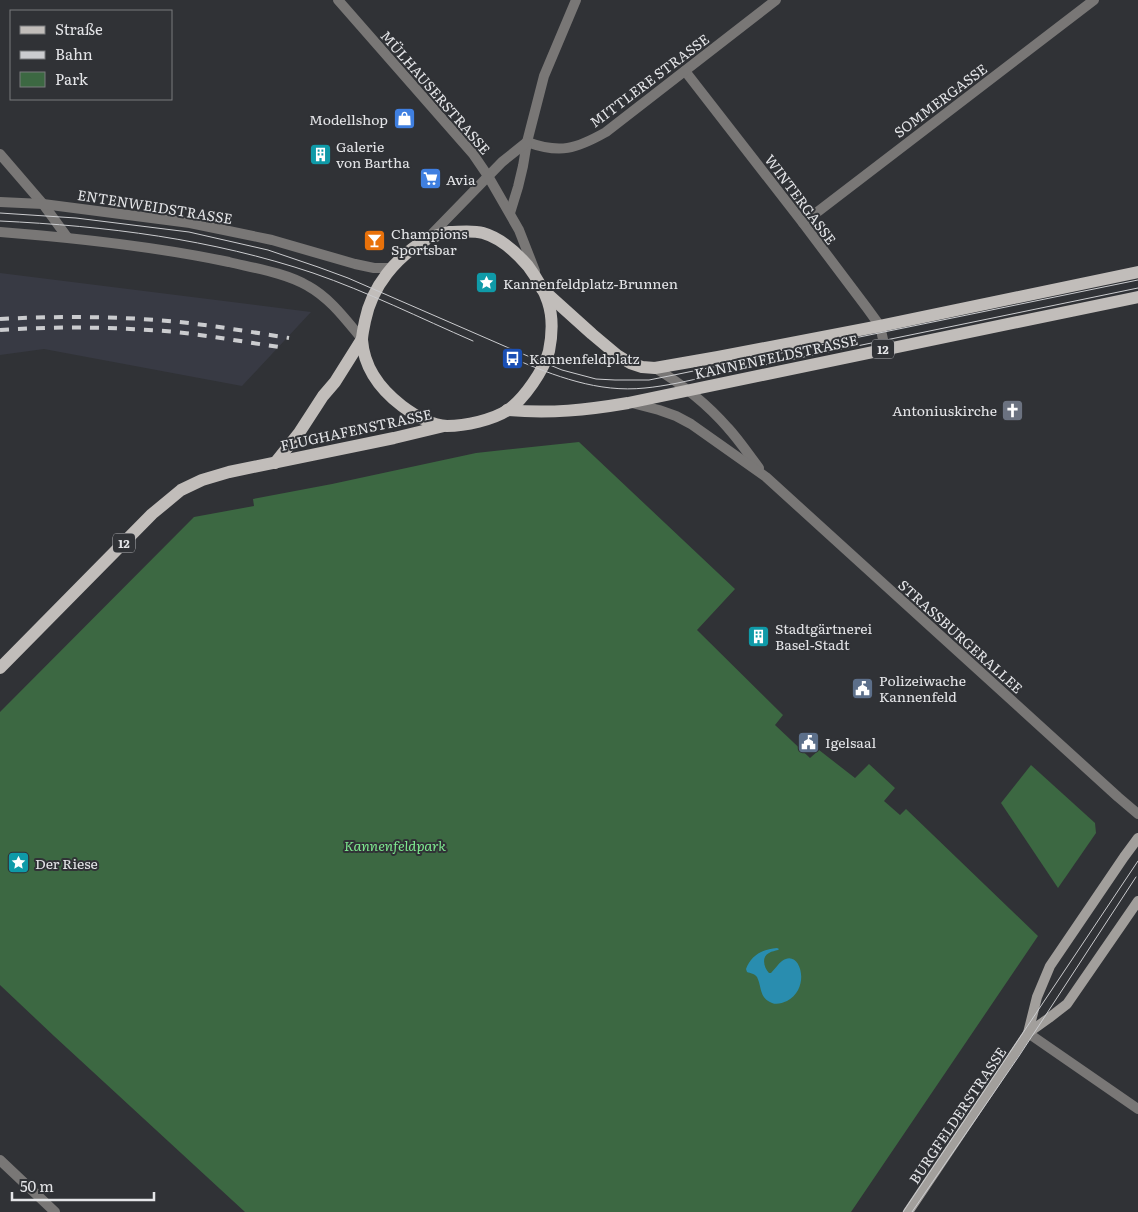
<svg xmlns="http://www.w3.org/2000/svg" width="1138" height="1212" viewBox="0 0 1138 1212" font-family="Literata,serif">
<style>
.built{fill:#383a44}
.green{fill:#3c6842}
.water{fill:#298daf}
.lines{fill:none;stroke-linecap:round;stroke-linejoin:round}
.minor{stroke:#797776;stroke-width:10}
.tertiary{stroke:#797776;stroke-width:10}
.secondary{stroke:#a29f9c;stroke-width:10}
.primary{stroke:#c1bdba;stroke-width:12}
.tram{stroke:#cbcccf;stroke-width:1}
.rail{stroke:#cbcccf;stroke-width:4;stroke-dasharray:9 9;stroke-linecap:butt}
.labels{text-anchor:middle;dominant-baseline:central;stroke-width:4;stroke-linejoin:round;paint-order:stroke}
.shield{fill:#303236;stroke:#aeafb3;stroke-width:1}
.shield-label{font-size:12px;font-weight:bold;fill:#e4e5e8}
.street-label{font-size:14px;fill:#e4e5e8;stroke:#303236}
.poi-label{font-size:14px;fill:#e4e5e8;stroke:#303236;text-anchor:start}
.park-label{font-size:14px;font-style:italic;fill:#7de78e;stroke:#303236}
</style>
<rect width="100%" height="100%" fill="#303236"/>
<polygon class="built" points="0,273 311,312 242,386 44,349 0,355"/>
<g class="green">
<polygon points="579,442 735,589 697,630 783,715 775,725 810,758 819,750 855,778 869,764 895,788 884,801 900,815 906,809 1038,936 851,1212 245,1212 54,1036 0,985 0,712 194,517 254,506 253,499 332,484 476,453"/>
<polygon points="1031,765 1095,823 1096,833 1058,888 1001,803"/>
</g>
<path class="water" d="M777 948 779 949 778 950C775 951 772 951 769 953 761 957 764 968 769 973H771C775 969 778 964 782 961 800 947 812 988 787 1001 782 1003 777 1005 772 1003 759 998 762 987 757 977 755 974 750 973 747 972L746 969C751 955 763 949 777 948Z"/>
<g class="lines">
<g class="minor">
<polyline points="685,71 803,223 867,308 880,326 885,348"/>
<path d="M527 142C560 154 576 149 606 132L776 0"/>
<polyline points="0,154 43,204 67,237"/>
<polyline points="0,202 43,204 190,223 272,240 355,264 374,268 391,268"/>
<polyline points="510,213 518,187 523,166 527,142 544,76 576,0"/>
<polyline points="803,223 1094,0"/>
<path d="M0 232C77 238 153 246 229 262 254 268 286 273 308 286 330 298 346 320 362 339"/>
<polyline points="428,238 502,162 527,142"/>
<polyline points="1028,1033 1138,1109"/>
<polyline points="0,1160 55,1212"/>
</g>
<g class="tertiary">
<polyline points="338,0 473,154 488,176 519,230 535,271"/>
<path d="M655 368C682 384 707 404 728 428 739 440 749 455 759 468"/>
<polyline points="632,403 659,410 676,416 691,424 766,477 1118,797 1138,814"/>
</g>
<g class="secondary">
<polyline points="1028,1033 1037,997 1050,966 1124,857 1138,838"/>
<polyline points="908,1212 1028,1033 1049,1018 1067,1004 1138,901"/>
</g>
<g class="primary">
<path d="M449 232C459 232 472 230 483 233 501 238 516 252 528 266 536 277 544 289 548 302 553 317 552 336 549 351 544 370 524 399 508 410 493 420 465 426 447 426 431 425 414 415 402 406 381 390 364 368 362 340 362 334 364 327 365 321 372 286 396 257 427 239 433 236 442 234 449 232Z"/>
<polyline points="542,289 592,334 617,355 630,363 642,367 655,368 718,357 880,326 1138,272"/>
<path d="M507 410C550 414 587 410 628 403L1138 297"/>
<polyline points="275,463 299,433 323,396 335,382 362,339"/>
<polyline points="0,668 152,514 181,490 202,480 229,472 394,438 444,426"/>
</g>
<g class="tram">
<polyline points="0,213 76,218 189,232 268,250 318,267 348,278 518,352 562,370 596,379 615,380 649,380 669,376 1138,280"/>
<path d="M0 221C106 226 212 239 313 273 368 292 420 318 473 341"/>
<path d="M512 358C555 376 598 393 645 388 666 386 688 381 709 376"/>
<polyline points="760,366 1138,288"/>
<polyline points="903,1212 1138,861"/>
<polyline points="912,1212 1019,1056 1136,877"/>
</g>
<g class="rail">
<path d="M0 319C59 316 120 316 179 322 216 326 252 332 289 338"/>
<path d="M0 330C59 326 118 327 176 332 211 336 245 342 279 347"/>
</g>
</g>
<defs>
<symbol id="shop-square" viewBox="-11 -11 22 22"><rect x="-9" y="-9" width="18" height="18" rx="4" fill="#3f7fe0" stroke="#303236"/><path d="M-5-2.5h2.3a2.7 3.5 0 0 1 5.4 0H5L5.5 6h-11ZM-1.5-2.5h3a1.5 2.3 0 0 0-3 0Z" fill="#fff"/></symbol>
<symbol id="building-square" viewBox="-11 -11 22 22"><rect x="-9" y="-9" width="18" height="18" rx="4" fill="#0f9aa8" stroke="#303236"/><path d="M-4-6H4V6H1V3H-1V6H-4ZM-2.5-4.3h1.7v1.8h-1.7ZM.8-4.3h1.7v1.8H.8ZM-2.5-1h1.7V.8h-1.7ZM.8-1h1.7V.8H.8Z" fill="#fff"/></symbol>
<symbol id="supermarket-square" viewBox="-11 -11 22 22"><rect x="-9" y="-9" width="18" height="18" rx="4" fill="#3f7fe0" stroke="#303236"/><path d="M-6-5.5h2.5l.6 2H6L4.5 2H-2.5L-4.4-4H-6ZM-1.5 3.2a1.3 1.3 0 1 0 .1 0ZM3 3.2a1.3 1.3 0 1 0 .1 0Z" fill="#fff"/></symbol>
<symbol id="bar-square" viewBox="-11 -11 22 22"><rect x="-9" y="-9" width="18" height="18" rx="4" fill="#e8710a" stroke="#303236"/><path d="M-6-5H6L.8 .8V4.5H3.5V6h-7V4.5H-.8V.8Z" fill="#fff"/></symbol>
<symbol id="sight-square" viewBox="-11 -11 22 22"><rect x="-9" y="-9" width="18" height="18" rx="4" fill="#0f9aa8" stroke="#303236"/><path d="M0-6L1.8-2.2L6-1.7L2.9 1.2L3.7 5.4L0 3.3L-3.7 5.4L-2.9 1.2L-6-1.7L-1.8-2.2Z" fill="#fff"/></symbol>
<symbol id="bus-square" viewBox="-11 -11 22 22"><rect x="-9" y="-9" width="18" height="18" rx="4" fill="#1a4fb4" stroke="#303236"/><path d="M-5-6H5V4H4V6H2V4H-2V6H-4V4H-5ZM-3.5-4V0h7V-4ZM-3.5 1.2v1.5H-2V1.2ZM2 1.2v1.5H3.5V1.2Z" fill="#fff"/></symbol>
<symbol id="church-square" viewBox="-11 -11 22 22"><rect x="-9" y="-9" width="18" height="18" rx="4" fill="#6b7280" stroke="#303236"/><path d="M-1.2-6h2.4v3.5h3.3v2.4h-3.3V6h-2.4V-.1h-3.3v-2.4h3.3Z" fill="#fff"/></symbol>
<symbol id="civic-square" viewBox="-11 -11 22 22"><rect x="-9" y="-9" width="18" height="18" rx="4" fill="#5c6f8a" stroke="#303236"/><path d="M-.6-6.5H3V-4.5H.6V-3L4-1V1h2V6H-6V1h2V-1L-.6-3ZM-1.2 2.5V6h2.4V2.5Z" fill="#fff"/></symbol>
</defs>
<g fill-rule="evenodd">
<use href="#shop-square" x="392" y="106" width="25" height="25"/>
<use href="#building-square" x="308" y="142" width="25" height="25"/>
<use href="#supermarket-square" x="418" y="166" width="25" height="25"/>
<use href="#bar-square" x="362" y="228" width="25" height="25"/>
<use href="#sight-square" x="474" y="270" width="25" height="25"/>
<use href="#bus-square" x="500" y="346" width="25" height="25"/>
<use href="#church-square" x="1000" y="398" width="25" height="25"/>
<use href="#building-square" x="746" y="624" width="25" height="25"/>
<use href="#civic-square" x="850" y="676" width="25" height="25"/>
<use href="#civic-square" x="796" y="730" width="25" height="25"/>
<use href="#sight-square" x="6" y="850" width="25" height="25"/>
</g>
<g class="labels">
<g class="shield">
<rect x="872" y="339.5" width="22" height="19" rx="4"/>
<rect x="113" y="533.5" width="22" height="19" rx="4"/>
</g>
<g class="shield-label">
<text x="883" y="349">12</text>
<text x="124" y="543">12</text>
</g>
<g class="street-label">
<text transform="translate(649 80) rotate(-37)">MITTLERE STRASSE</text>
<text transform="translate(436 92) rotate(49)">MÜLHAUSERSTRASSE</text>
<text transform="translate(940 100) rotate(-37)">SOMMERGASSE</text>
<text transform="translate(801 199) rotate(53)">WINTERGASSE</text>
<text transform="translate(155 206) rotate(9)">ENTENWEIDSTRASSE</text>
<text transform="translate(776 356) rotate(-12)">KANNENFELDSTRASSE</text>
<text transform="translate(356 429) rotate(-12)">FLUGHAFENSTRASSE</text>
<text transform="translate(961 636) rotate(42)">STRASSBURGERALLEE</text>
<text transform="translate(957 1115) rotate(-56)">BURGFELDERSTRASSE</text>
</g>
<g class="poi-label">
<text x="388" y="119" text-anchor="end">Modellshop</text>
<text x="336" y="146">Galerie<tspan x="336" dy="16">von Bartha</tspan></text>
<text x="446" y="179">Avia</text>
<text x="391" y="233">Champions<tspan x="391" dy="16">Sportsbar</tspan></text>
<text x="503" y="283">Kannenfeldplatz-Brunnen</text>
<text x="529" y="358">Kannenfeldplatz</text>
<text x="997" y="410" text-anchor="end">Antoniuskirche</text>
<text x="775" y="628">Stadtgärtnerei<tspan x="775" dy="16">Basel-Stadt</tspan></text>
<text x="879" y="680">Polizeiwache<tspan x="879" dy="16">Kannenfeld</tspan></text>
<text x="825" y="742">Igelsaal</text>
<text x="35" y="863">Der Riese</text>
</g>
<g class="park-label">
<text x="395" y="845">Kannenfeldpark</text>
</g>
</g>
<rect x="10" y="10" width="162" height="90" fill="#303236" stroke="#787a7d"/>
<rect x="20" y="26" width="25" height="8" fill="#c1bdba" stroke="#787a7d"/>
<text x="55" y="35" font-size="15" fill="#e4e5e8">Straße</text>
<rect x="20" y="51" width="25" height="8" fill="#cbcccf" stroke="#787a7d"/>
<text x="55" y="60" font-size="15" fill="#e4e5e8">Bahn</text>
<rect x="20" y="72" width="25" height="15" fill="#3c6842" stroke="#787a7d"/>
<text x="55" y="85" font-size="15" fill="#e4e5e8">Park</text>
<path d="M12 1192v8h142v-8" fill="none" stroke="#e4e5e8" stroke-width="2.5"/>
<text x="20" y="1192" font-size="15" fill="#e4e5e8" stroke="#303236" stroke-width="4" paint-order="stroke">50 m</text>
</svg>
